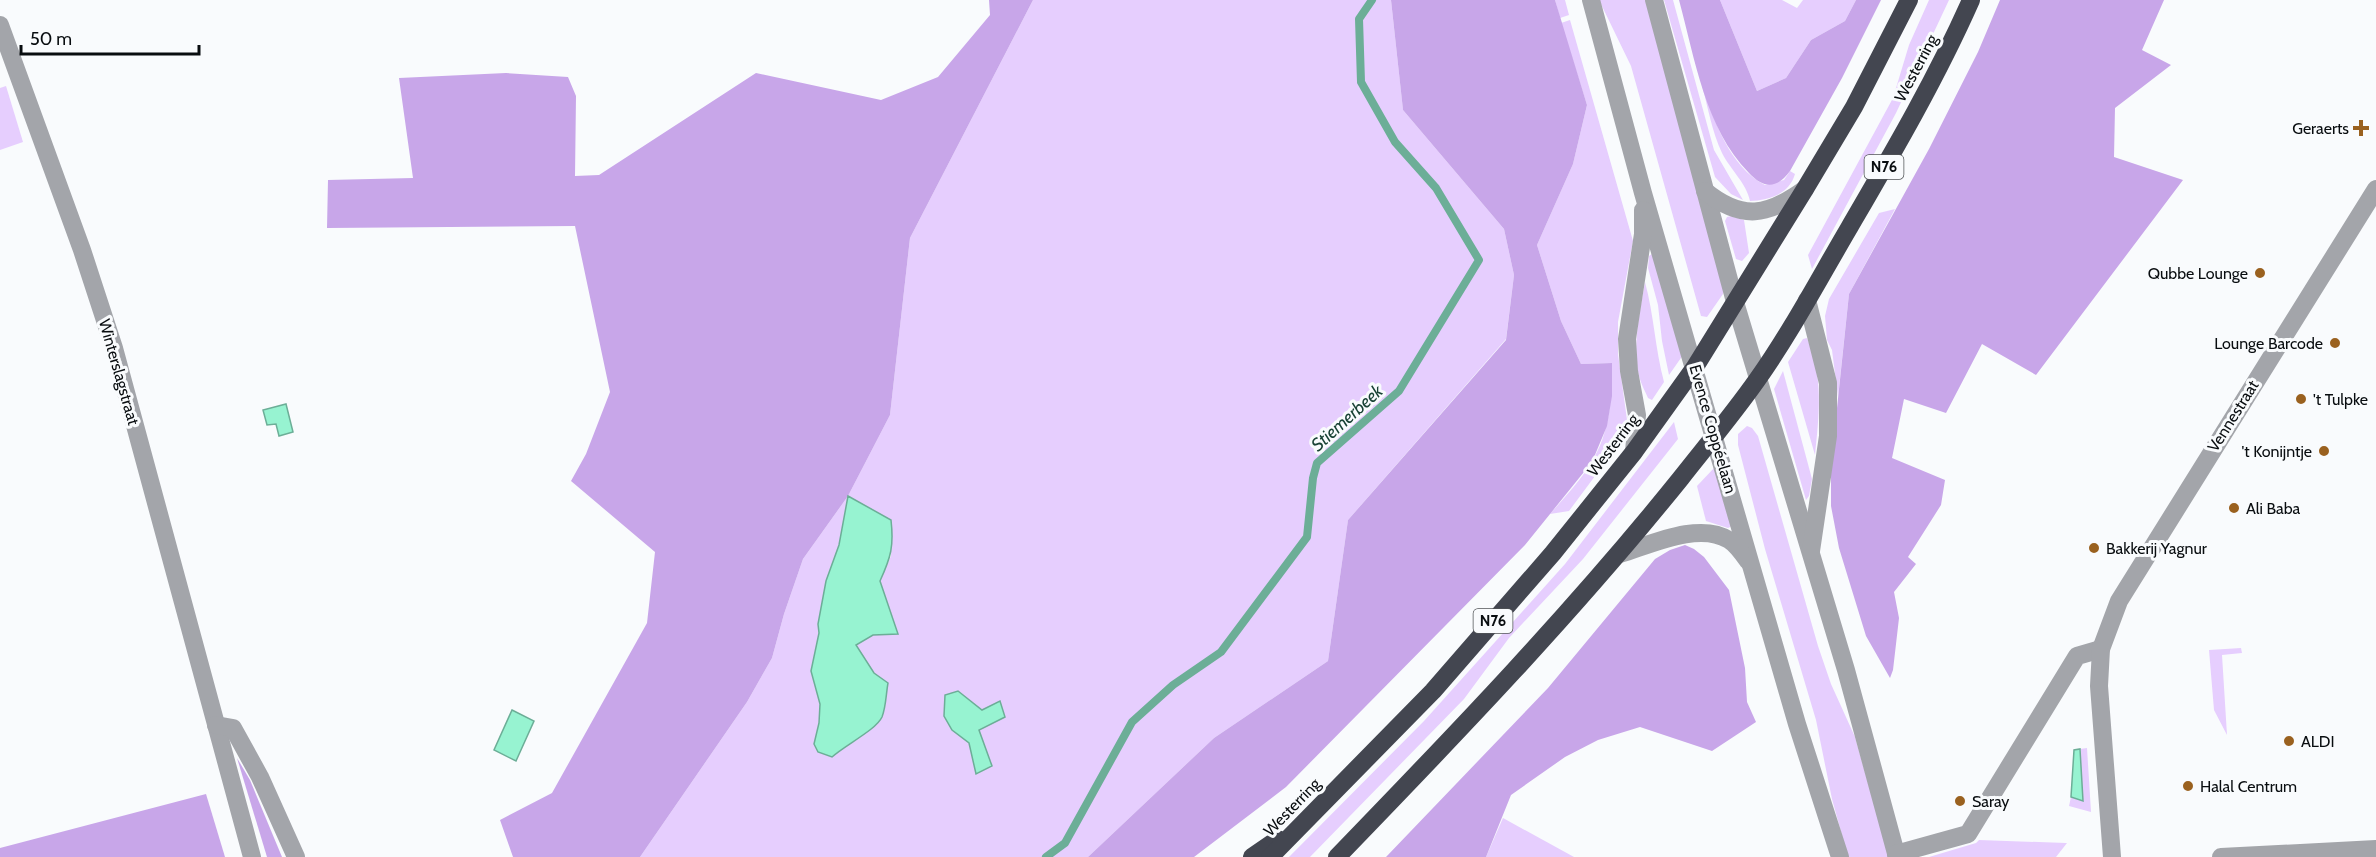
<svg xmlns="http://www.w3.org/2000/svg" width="2376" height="857" viewBox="0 0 2376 857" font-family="Cabin,sans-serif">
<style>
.green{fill:#e6cefe;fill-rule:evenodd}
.forest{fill:#c8a6e9}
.water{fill:#97f3d1;stroke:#6cae97;stroke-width:1.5}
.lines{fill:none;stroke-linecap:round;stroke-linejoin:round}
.stream{stroke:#6cae97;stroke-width:8}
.minor{stroke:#a3a5aa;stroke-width:18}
.highway{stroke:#434650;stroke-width:18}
.poi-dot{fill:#9a611f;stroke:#f9fbfd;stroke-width:2}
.labels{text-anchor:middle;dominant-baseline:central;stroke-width:6;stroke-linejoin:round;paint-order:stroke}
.shield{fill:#f9fbfd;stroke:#515457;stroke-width:1.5}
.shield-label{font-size:15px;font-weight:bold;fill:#090d10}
.street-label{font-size:16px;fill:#090d10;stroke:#f9fbfd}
.poi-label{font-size:16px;fill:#090d10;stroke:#f9fbfd;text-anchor:start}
.water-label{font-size:18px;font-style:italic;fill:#194235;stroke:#f9fbfd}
</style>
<rect width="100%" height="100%" fill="#f9fbfd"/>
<g class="green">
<path d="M1033 0H1391L1403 110 1504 229 1514 275 1506 339 1348 520 1328 661 1214 738 1088 857H640L747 702 772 658 784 614 803 559 848 496 890 415 910 238ZM848 496 891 520V556L880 581 898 633 873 635 856 645 874 673 888 683C886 694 886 707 882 717 876 730 845 745 832 757L818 752 814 744 819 723 820 704 811 671 819 633 818 624 826 581 839 545ZM958 691 982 710 1000 702 979 730 992 766 977 774Z"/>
<polygon points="1555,0 1565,0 1569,15 1560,18"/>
<polygon points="1599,0 1647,0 1723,289 1723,294 1707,317 1701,316 1631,66"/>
<polygon points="1664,0 1673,0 1714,150 1743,200 1731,194 1715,177"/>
<polygon points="1720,0 1782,0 1797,8 1803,0 1856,0 1845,21 1811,40 1786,78 1757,91"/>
<polygon points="1929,0 1949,0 1896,113 1812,269 1808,255 1893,98 1909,45"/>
<path d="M1570 20 1633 241 1618 322V354L1627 420 1624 437 1569 511 1550 514C1564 498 1580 481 1591 463 1610 433 1612 398 1612 363L1581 364 1561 321 1537 245 1573 164 1587 105 1561 23Z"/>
<path d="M1702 85C1715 122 1729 166 1765 185L1784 180 1790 171 1795 174C1789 195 1768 200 1750 201 1747 184 1730 169 1722 153 1712 132 1708 108 1702 85Z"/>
<polygon points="6,86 23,142 0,150 0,88"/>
<polygon points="1895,209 1849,294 1838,397 1832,350 1827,340 1825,316 1829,299 1879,213"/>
<polygon points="1731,216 1744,220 1749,253 1742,261 1736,259 1725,221 1727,217"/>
<polygon points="1652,254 1683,355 1669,375 1662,341 1658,305 1648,268 1649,256"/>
<path d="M1645 282C1654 315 1655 349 1664 382L1652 400 1648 398C1645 391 1641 384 1639 376 1632 347 1640 311 1645 282Z"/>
<path d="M1807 338C1824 376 1819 416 1815 455L1788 362 1803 339Z"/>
<polygon points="1783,371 1812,479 1809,496 1806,500 1774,389"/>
<polygon points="1674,422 1678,439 1583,559 1509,638 1464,699 1310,857 1289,857 1424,721 1565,564"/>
<polygon points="1747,426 1752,428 1758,436 1818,646 1831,684 1855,737 1889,857 1848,857 1832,799 1816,720 1765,549 1738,445 1738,434"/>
<polygon points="1715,467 1732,526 1728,528 1706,521 1697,486"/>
<polygon points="2241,648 2242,653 2222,655 2227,735 2214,710 2209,650"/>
<polygon points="2087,748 2091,812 2069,806 2071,797 2083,801 2080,749"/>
<polygon points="1503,818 1574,857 1486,857"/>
<polygon points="1979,840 2066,843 2067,843 2056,857 1929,857 1976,843"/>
</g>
<g class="forest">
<polygon points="989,0 1033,0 910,238 890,415 848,496 803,559 784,614 772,658 747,702 640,857 513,857 500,820 552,793 647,623 655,552 571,481 586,454 610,392 575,226 327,228 328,180 413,178 399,78 506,73 568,77 576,96 575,176 599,175 756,73 881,100 938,77 990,15"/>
<polygon points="1391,0 1555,0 1587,105 1573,164 1537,245 1561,321 1581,364 1612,363 1612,396 1607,426 1592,462 1525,545 1286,787 1194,857 1088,857 1214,738 1328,661 1348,520 1506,340 1514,275 1504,229 1403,110"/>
<path d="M1679 0H1720L1757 91 1786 78 1811 40 1845 21 1856 0H1881L1842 78 1790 171C1777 189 1764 189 1749 173 1705 128 1695 59 1679 0Z"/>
<polygon points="2000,0 2164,0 2142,50 2171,65 2115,108 2114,157 2183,180 2036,375 1982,344 1946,413 1904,399 1892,458 1945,480 1941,505 1908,557 1916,564 1894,592 1899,618 1893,670 1890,678 1866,636 1839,548 1831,506 1831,465 1849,294 1929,149 1978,52"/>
<polygon points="1685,545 1694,549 1704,557 1729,590 1745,668 1747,702 1756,722 1712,751 1640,727 1598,740 1565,757 1511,795 1486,857 1386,857 1548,688 1655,559 1670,550"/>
<polygon points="237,758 250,780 282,857 267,857"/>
<polygon points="206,794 225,857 0,857 0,848"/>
</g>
<g class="water">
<polygon points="286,404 293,432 279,436 276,424 267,425 263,410"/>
<path d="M848 496 891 520C894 546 891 557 880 581L898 634 873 635 856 645 874 673 888 683C886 694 886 707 882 717 876 730 845 745 832 757L818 752 814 744 819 723 820 704 811 671 819 633 818 624 826 581 839 545Z"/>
<polygon points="958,691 982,710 1000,701 1005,717 979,730 992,766 976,774 969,743 952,730 944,716 945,695"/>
<polygon points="512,710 534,721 516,761 494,750"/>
<polygon points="2080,749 2083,801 2071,797 2074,750"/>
</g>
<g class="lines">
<polyline class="stream" points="1046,857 1065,843 1132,722 1173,685 1221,652 1307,537 1313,478 1317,463 1399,391 1479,260 1436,188 1395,142 1361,82 1359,19 1372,0"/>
<g class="minor">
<polyline points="1591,0 1643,193 1797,724 1840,857"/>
<polyline points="1654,0 1735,302 1846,670 1897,857"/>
<polyline points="0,25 82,250 114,348 252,857"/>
<path d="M1705 191C1742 221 1768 216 1805 189"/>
<polyline points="1807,300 1828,383 1828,436 1811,551"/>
<polyline points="1634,452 1637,415 1629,371 1627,339 1643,234 1643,210"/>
<path d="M1620 554C1650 545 1699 521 1729 540 1736 544 1743 554 1748 561"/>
<polyline points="216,725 233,728 260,777 296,857"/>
<polyline points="1896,854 1968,834 2077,656 2101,649"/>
<polyline points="2112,857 2099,686 2101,649 2119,601 2376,189"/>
<polyline points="2221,857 2376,849"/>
</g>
<g class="highway">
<polyline points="1252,857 1278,839"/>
<polyline points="1270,857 1433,691 1553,553 1634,452 1695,367 1805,189 1854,107 1909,0"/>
<path d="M1337 857C1456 734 1574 611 1681 478 1707 445 1733 414 1757 380 1791 332 1819 279 1849 228 1892 154 1936 79 1971 0"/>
</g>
</g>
<g class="poi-dot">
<path d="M2358 119h6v6h6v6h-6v6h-6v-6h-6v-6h6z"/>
<circle cx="2260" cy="273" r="6"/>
<circle cx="2335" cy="343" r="6"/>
<circle cx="2301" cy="399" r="6"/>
<circle cx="2324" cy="451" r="6"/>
<circle cx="2234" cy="508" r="6"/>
<circle cx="2094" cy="548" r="6"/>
<circle cx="2289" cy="741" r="6"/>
<circle cx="2188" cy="786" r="6"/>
<circle cx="1960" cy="801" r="6"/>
</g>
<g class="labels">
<g class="shield">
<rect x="1864.5" y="155" width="39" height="24" rx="4.5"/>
<rect x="1473.5" y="609" width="39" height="24" rx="4.5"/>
</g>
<g class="shield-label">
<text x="1884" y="167">N76</text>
<text x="1493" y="621">N76</text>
</g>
<g class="street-label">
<text transform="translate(1916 68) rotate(-62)">Westerring</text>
<text transform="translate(119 372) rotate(74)">Winterslagstraat</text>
<text transform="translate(2233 416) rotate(-58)">Vennestraat</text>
<text transform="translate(1713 429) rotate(74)">Evence Coppéelaan</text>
<text transform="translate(1613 445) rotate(-53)">Westerring</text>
<text transform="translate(1292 807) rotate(-46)">Westerring</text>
</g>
<g class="poi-label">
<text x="2349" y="128" text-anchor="end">Geraerts</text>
<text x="2248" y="273" text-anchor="end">Qubbe Lounge</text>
<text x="2323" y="343" text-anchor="end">Lounge Barcode</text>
<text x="2313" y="399">'t Tulpke</text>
<text x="2312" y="451" text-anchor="end">'t Konijntje</text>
<text x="2246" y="508">Ali Baba</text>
<text x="2106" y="548">Bakkerij Yagnur</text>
<text x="2301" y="741">ALDI</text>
<text x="2200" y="786">Halal Centrum</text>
<text x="1972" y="801">Saray</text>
</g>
<g class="water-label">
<text transform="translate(1347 418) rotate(-42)">Stiemerbeek</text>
</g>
</g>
<path d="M21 45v9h178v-9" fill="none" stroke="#090d10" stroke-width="3"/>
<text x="30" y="45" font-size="18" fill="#090d10" stroke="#f9fbfd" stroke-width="4.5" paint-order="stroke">50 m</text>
</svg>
